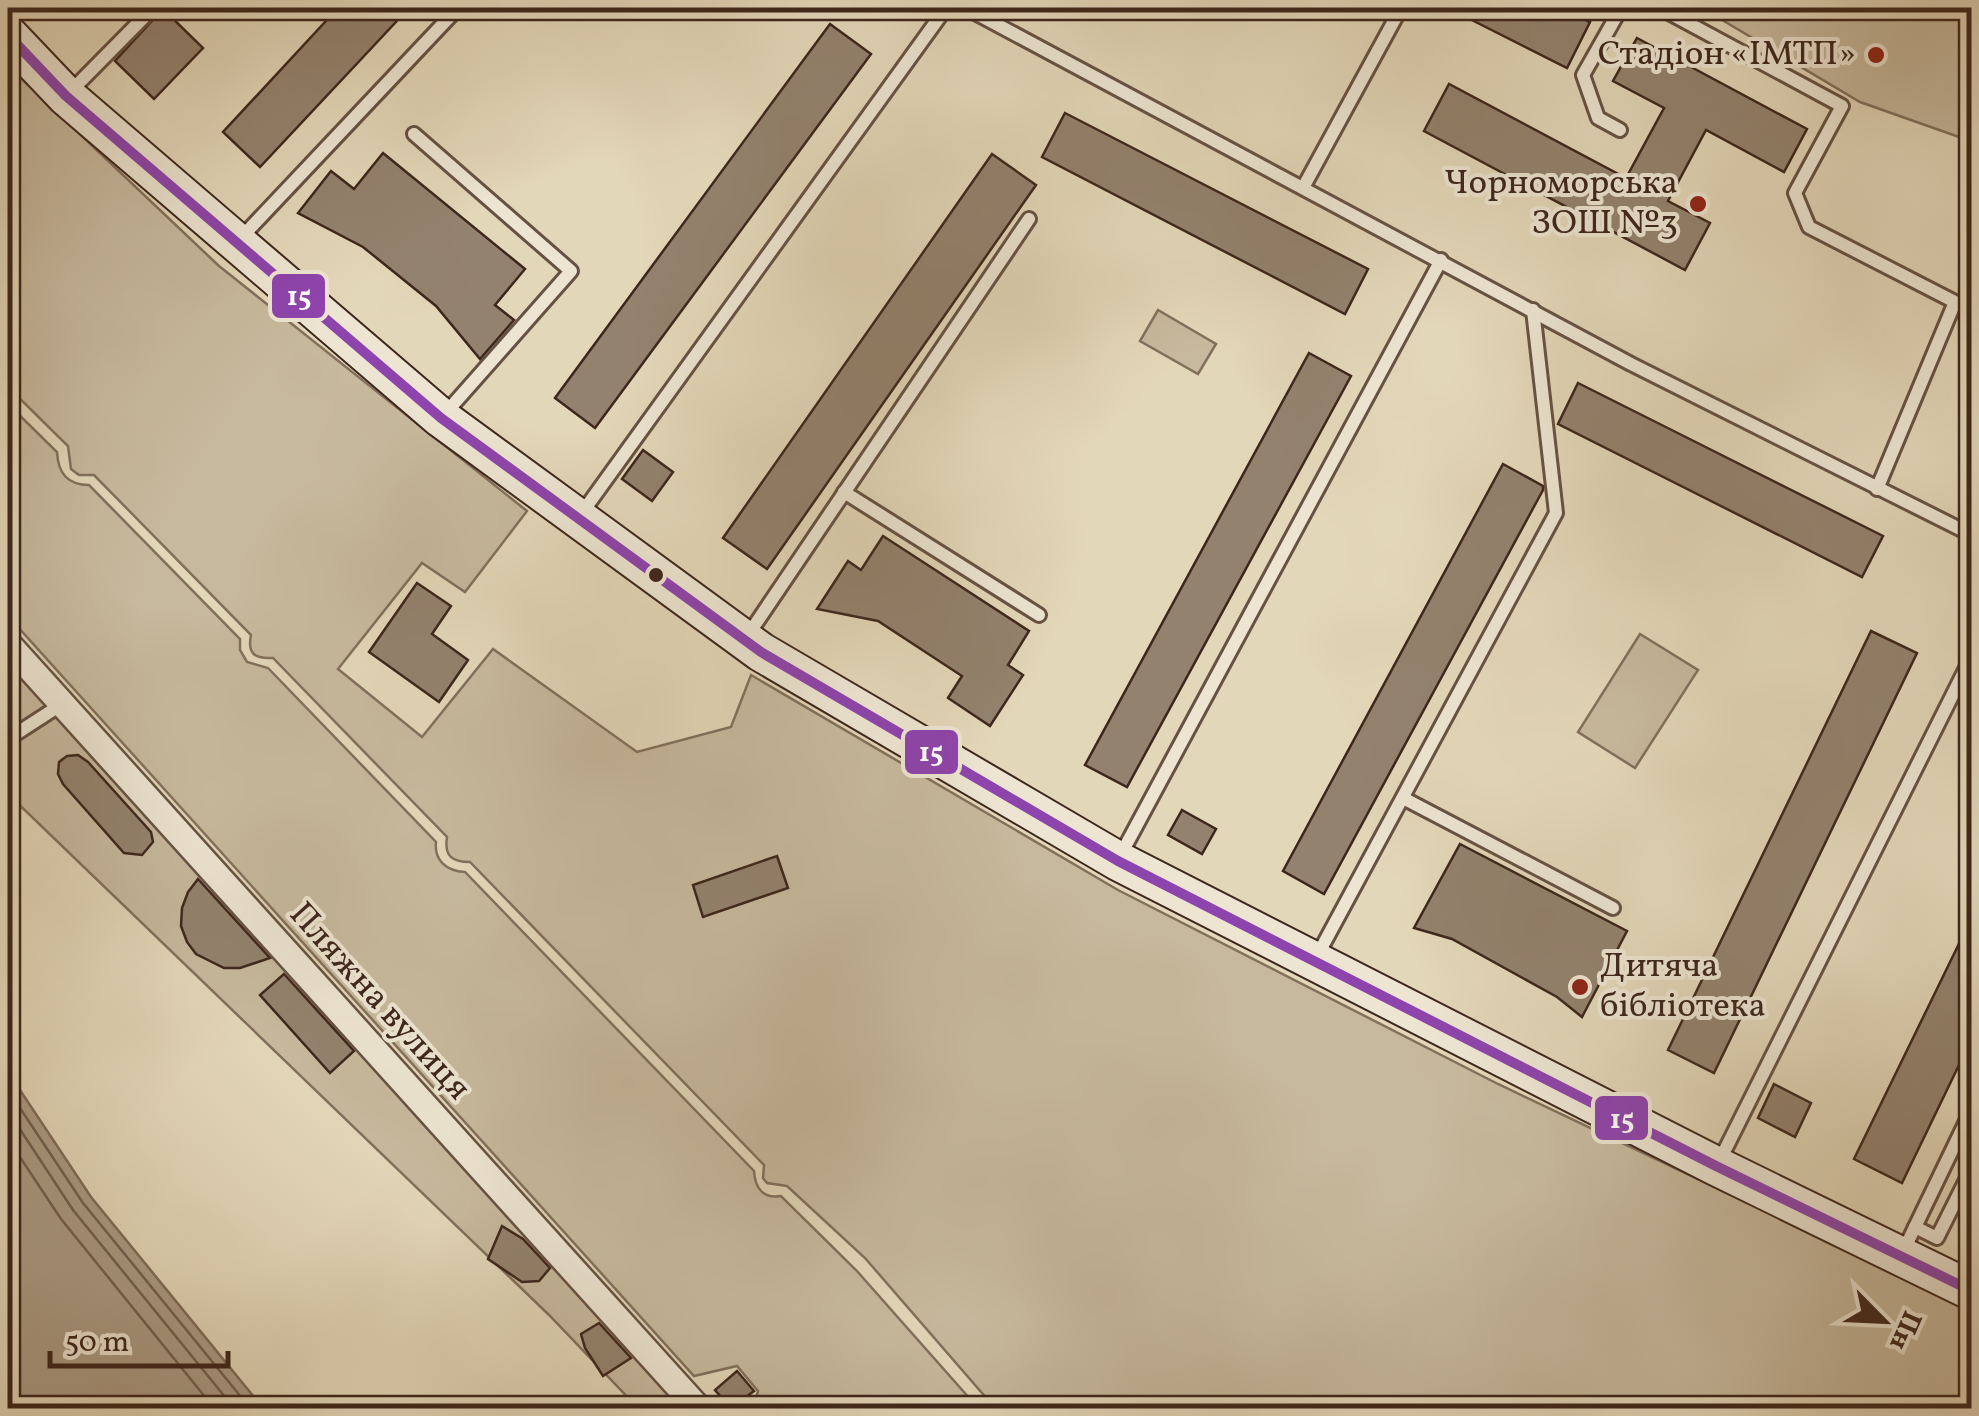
<svg xmlns="http://www.w3.org/2000/svg" width="1979" height="1416" viewBox="0 0 1979 1416" font-family="Vollkorn,serif">
<style>
.green{fill:#c7b99e;stroke:#82705d;stroke-width:2.5}
.water{fill:#ab9b84;stroke:#7f6c5a;stroke-width:2.5}
.lines{fill:none;stroke-linecap:round;stroke-linejoin:round}
.shore{stroke:#746050;stroke-width:2.5}
.building{fill:#93826e;stroke:#3d261c;stroke-width:2.5}
.lane-casing{stroke:#665243;stroke-width:18}
.street-casing{stroke:#665243;stroke-width:30}
.secondary-casing{stroke:#3d261c;stroke-width:42}
.lane{stroke:#ede5d2;stroke-width:12}
.street{stroke:#ede5d2;stroke-width:25}
.secondary{stroke:#ede5d2;stroke-width:38}
.bus-1-casing{stroke:#ede5d2;stroke-width:18}
.bus-1{stroke:#8e44ad;stroke-width:10}
.poi-dot{fill:#8f2418;stroke:#ede5d2;stroke-width:4}
.bus-dot{fill:#3d261c;stroke:#ede5d2;stroke-width:4}
.labels{text-anchor:middle;dominant-baseline:central;stroke-width:8;stroke-linejoin:round;paint-order:stroke}
.poi-label{font-size:35px;fill:#3d261c;stroke:#ede5d2;text-anchor:end}
.street-label{font-size:35px;fill:#3d261c;stroke:#ede5d2}
.line-badge{stroke:#ede5d2;stroke-width:4}
.badge-label{font-size:28px;text-anchor:middle;font-weight:bold;fill:#fff}
</style>
<rect width="100%" height="100%" fill="#e3d7b9"/>
<filter id="stains"><feTurbulence type="fractalNoise" baseFrequency=".002" numOctaves="4"/><feColorMatrix values="0 0 0 0 .2 0 0 0 0 .09 0 0 0 0 .02 0 0 0 .5 -.17"/></filter>
<radialGradient id="worn" r=".72"><stop offset=".6" stop-color="#630" stop-opacity="0"/><stop offset="1" stop-color="#630" stop-opacity=".3"/></radialGradient>
<g class="green">
<polygon points="1702,8 1971,8 1971,122 1959,137 1860,102"/>
<path d="M8 66 219 266 527 511 465 592 422 563 338 669 422 737 493 649 637 752 731 727 751 675 1118 890 1498 1084 1971 1309V1408H995L865 1258 787 1186 767 1183 763 1178 764 1165 470 862C452 862 444 856 447 837L273 658C255 659 247 654 251 635L94 475H79L71 469 68 446 8 387Z"/>
<polygon points="1158,310 1216,344 1198,374 1140,341"/>
<path d="M8 404 57 452C58 473 67 485 89 485L240 639V650L247 662 268 668 436 842C434 860 446 871 465 872L754 1171C755 1188 763 1199 781 1196L856 1270 978 1408H753L758 1391 737 1366 694 1376 8 616Z"/>
<polygon points="1640,634 1698,670 1635,768 1578,732"/>
<polygon points="8,654 687,1408 638,1408 549,1315 8,794"/>
</g>
<polygon class="water" points="8,1077 18,1087 91,1197 263,1408 8,1408"/>
<g class="lines">
<g class="shore">
<polyline points="8,1090 83,1203 250,1408"/>
<polyline points="8,1111 73,1210 234,1408"/>
<polyline points="8,1139 61,1219 214,1408"/>
</g>
</g>
<g class="building">
<polygon points="338,8 409,8 260,167 223,132"/>
<polygon points="1448,8 1561,8 1590,22 1567,68"/>
<polygon points="163,9 203,48 154,99 115,61"/>
<polygon points="830,24 871,54 595,428 555,398"/>
<polygon points="1637,38 1807,129 1784,172 1706,130 1668,201 1710,223 1685,270 1424,131 1449,84 1626,178 1664,108 1613,81"/>
<polygon points="1065,113 1368,269 1345,314 1042,157"/>
<polygon points="383,153 525,269 495,305 514,320 480,359 436,306 363,247 298,213 331,171 354,189"/>
<polygon points="992,154 1036,185 767,569 723,538"/>
<polygon points="1309,353 1351,376 1127,787 1085,765"/>
<polygon points="1578,383 1883,536 1862,577 1558,424"/>
<polygon points="643,450 673,472 652,501 622,479"/>
<polygon points="1503,464 1543,486 1543,490 1324,894 1283,871"/>
<polygon points="883,536 1029,631 1008,665 1023,675 990,726 948,698 962,676 878,621 817,609 848,561 861,570"/>
<polygon points="417,583 451,606 432,634 468,660 439,702 369,652"/>
<polygon points="1871,631 1917,653 1714,1073 1668,1050"/>
<polygon points="78,755 88,762 151,832 153,842 142,855 124,853 63,784 58,774 59,762 67,756"/>
<polygon points="1182,810 1216,829 1202,854 1168,835"/>
<polygon points="1460,844 1627,931 1582,1017 1557,997 1452,939 1414,928"/>
<polygon points="777,856 788,888 703,917 693,885"/>
<polygon points="198,879 270,958 240,968 224,968 196,954 187,942 181,926 182,908 188,892"/>
<polygon points="1972,917 1972,1038 1902,1183 1854,1159"/>
<polygon points="284,974 354,1051 330,1073 260,995"/>
<polygon points="1774,1084 1811,1103 1795,1137 1758,1118"/>
<polygon points="502,1226 523,1239 550,1268 539,1281 522,1282 488,1259"/>
<polygon points="599,1323 631,1358 603,1376 585,1348 581,1334"/>
<polygon points="737,1371 754,1391 731,1408 715,1390"/>
</g>
<g class="lines">
<defs>
<g id="lane">
<polyline points="966,8 1631,364 1972,535"/>
<polyline points="1660,8 1842,106 1795,193 1809,227 1955,302 1877,489"/>
<polyline points="68,94 153,8"/>
<polyline points="1620,130 1598,118 1583,75 1621,8"/>
<polyline points="414,134 571,271 443,416"/>
<polyline points="1304,186 1401,8"/>
<polyline points="238,241 458,8"/>
<polyline points="844,492 1039,615"/>
<polyline points="579,517 946,8"/>
<polyline points="746,638 1029,219"/>
<polyline points="8,739 62,704"/>
<polyline points="1403,798 1613,908"/>
<polyline points="1119,858 1441,260"/>
<polyline points="1316,958 1556,513 1533,310"/>
<polyline points="1718,1164 1972,656"/>
<polyline points="1915,1227 1937,1238 1972,1168"/>
<polyline points="1902,1254 1972,1109"/>
</g>
<polyline id="street" points="8,644 698,1408"/>
<polyline id="secondary" points="8,35 66,96 441,418 761,652 1118,861 1716,1166 1972,1291"/>
</defs>
<use href="#lane" class="lane-casing"/>
<use href="#street" class="street-casing"/>
<use href="#secondary" class="secondary-casing"/>
<use href="#lane" class="lane"/>
<use href="#street" class="street"/>
<use href="#secondary" class="secondary"/>
<defs>
<polyline id="bus-1" points="8,35 66,96 441,418 761,652 1118,861 1716,1166 1972,1291"/>
</defs>
<use href="#bus-1" class="bus-1-casing"/>
<use href="#bus-1" class="bus-1"/>
</g>
<g class="poi-dot">
<circle cx="1876" cy="55" r="10"/>
<circle cx="1698" cy="204" r="10"/>
<circle cx="1580" cy="987" r="10"/>
</g>
<circle class="bus-dot" cx="656" cy="575" r="9"/>
<g class="labels">
<g class="poi-label">
<text x="1856" y="55">Стадіон «ІМТП»</text>
<text x="1678" y="184">Чорноморська<tspan x="1678" dy="40">ЗОШ №3</tspan></text>
<text x="1600" y="967" text-anchor="start">Дитяча<tspan x="1600" dy="40">бібліотека</tspan></text>
</g>
<g class="street-label">
<text transform="translate(379 1002) rotate(48)">Пляжна вулиця</text>
</g>
</g>
<g class="line-badge">
<rect x="270" y="272" width="57" height="48" rx="10" fill="#8e44ad"/>
<rect x="903" y="728" width="57" height="48" rx="10" fill="#8e44ad"/>
<rect x="1593" y="1094" width="57" height="48" rx="10" fill="#8e44ad"/>
</g>
<g class="badge-label">
<text x="299" y="305">15</text>
<text x="931" y="761">15</text>
<text x="1622" y="1128">15</text>
</g>
<rect width="1979" height="1416" fill="none" stroke="#e3d7b9" stroke-width="40"/>
<rect x="10" y="10" width="1959" height="1396" fill="none" stroke="#3d261c" stroke-width="5"/>
<rect x="20" y="20" width="1939" height="1376" fill="none" stroke="#3d261c" stroke-width="2.5"/>
<g transform="translate(1884 1321) rotate(114)" stroke="#ede5d2" stroke-width="8" paint-order="stroke">
<path d="M0-8L18 38L0 25L-18 38Z" fill="#3d261c"/>
<text y="-15" font-size="28" font-weight="bold" text-anchor="middle" fill="#3d261c">Пн</text>
</g>
<path d="M50 1351v15h178v-15" fill="none" stroke="#3d261c" stroke-width="5"/>
<text x="65" y="1351" font-size="30" fill="#3d261c" stroke="#ede5d2" stroke-width="8" paint-order="stroke">50 m</text>
<rect width="100%" height="100%" filter="url(#stains)"/>
<rect width="100%" height="100%" fill="url(#worn)"/>
</svg>
